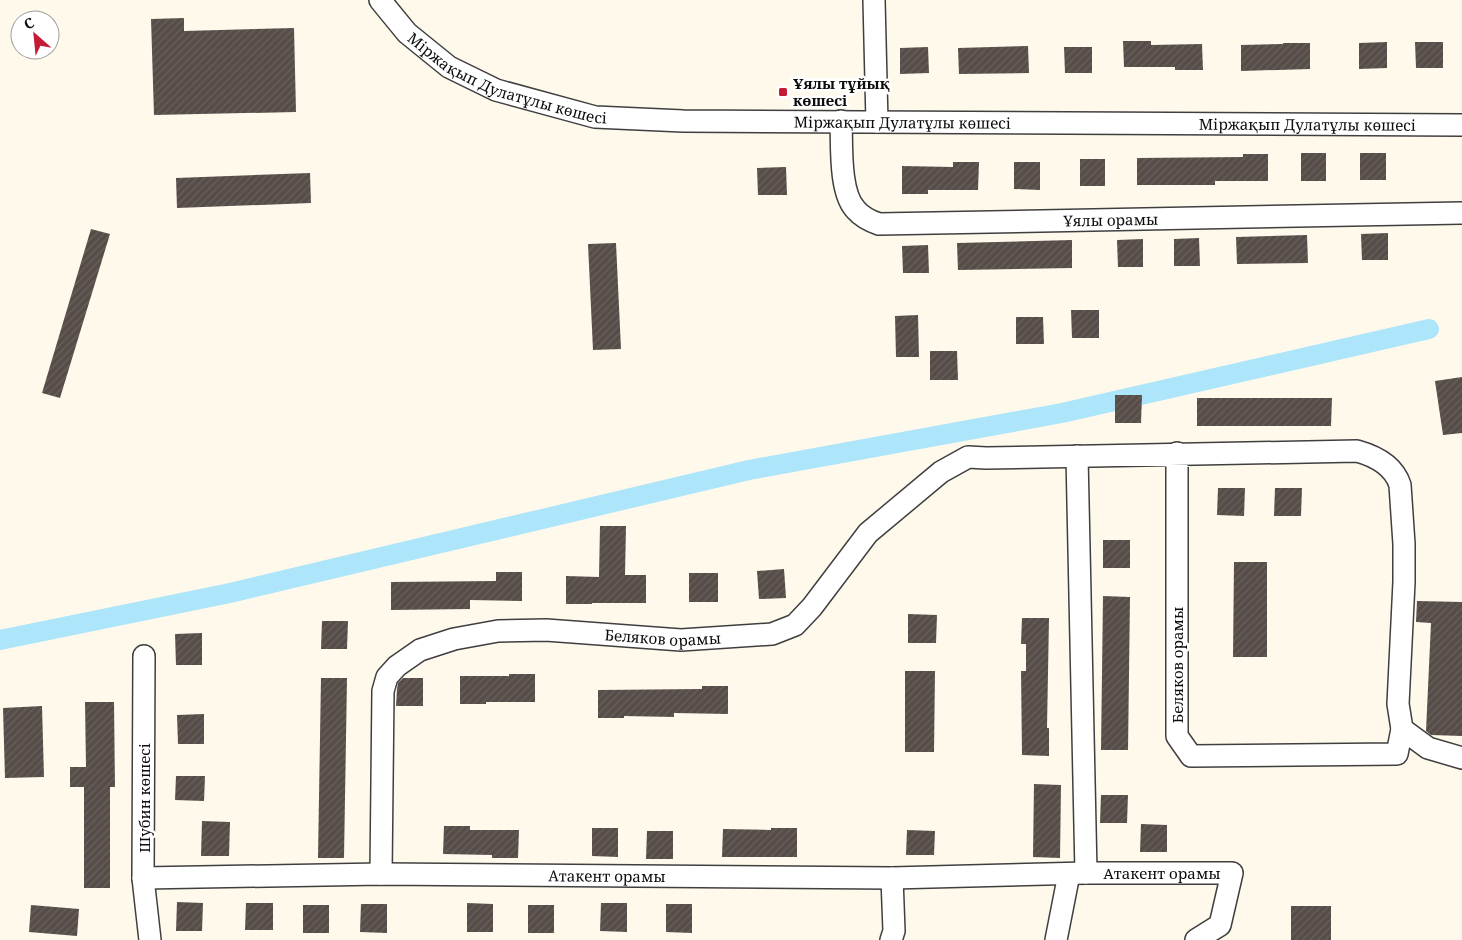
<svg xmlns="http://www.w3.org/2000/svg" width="1462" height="940" viewBox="0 0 1462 940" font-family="'Noto Serif',serif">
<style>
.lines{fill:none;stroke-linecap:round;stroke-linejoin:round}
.canal{stroke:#ade5fa;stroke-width:20}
.building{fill:url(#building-hatch)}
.street-casing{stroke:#3f3f3f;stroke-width:24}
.street{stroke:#fff;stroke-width:21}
.poi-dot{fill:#c51c36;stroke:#fff;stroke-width:2}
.labels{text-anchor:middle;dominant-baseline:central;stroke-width:5;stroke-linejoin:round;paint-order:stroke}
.street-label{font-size:15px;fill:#0c0c0c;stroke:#fff}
.poi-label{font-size:15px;font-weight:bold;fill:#0c0c0c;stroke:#fff;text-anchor:start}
</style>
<defs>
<pattern id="building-hatch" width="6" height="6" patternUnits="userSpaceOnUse" patternTransform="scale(1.25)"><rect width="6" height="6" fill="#564c48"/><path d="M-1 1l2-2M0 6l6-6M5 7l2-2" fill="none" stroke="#69615e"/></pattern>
</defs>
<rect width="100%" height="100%" fill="#fff9ec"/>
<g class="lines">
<polyline class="canal" points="0,640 230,593 749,470 1062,413 1429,329"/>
</g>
<g class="building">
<polygon points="184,18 184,31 294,28 296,112 154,115 151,19"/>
<polygon points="1123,41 1151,41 1151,45 1202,44 1203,70 1175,70 1175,67 1124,67"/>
<polygon points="1387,42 1387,68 1359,69 1359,43"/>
<polygon points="1415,42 1443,42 1443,68 1416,68"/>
<polygon points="1283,43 1310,43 1310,69 1241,71 1241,45 1283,44"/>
<polygon points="1028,46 1029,73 959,74 958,48"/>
<polygon points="928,47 929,73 900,74 900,48"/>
<polygon points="1064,47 1092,47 1092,73 1065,73"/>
<rect x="1301" y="153" width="25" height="28"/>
<rect x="1360" y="153" width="26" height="27"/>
<polygon points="1243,154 1268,154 1268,181 1215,181 1215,185 1137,185 1137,158 1243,157"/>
<rect x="1080" y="159" width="25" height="27"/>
<polygon points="953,162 979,162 978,190 928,190 928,194 902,194 902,166 953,167"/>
<polygon points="1014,162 1040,162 1040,190 1014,189"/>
<polygon points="786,167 787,195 758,195 757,168"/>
<polygon points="310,173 311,203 177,208 176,178"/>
<polygon points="91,229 110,234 60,398 42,393"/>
<polygon points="1388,233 1388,260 1362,260 1361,234"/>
<polygon points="1307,235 1308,263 1237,264 1236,237"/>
<polygon points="1199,238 1200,266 1174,266 1174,239"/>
<polygon points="1143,239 1143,267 1118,267 1117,240"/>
<polygon points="1072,240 1072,268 958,270 957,243"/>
<polygon points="616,243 621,349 593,350 588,244"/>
<polygon points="928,245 929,273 903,273 902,246"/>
<polygon points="1071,310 1099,310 1099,338 1072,338"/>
<polygon points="918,315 919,357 896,357 895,316"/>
<polygon points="1016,317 1043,317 1044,344 1016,344"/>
<polygon points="930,351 957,351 958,380 930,380"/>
<polygon points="1462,377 1462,433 1443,435 1435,381"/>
<polygon points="1115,395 1142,395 1141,423 1115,423"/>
<polygon points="1197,398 1332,398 1331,426 1197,426"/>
<polygon points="1218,488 1245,488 1244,516 1217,515"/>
<polygon points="1275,488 1302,488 1301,516 1274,516"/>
<polygon points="600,526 626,526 625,575 646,575 646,603 592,603 592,604 566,604 566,576 599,577"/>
<rect x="1103" y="540" width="27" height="28"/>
<polygon points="1234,562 1267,562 1267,657 1233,657"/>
<polygon points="784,569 786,598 759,599 757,571"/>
<polygon points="496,572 522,572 522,601 470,600 470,609 391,610 391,582 496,581"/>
<rect x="689" y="573" width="29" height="29"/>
<polygon points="1103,596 1130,597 1128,750 1101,750"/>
<polygon points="1417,601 1462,602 1462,736 1431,735 1426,731 1431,623 1416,622"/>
<polygon points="908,614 937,615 936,643 908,643"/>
<polygon points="1022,618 1049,618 1047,728 1049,728 1049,756 1022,755 1021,671 1026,671 1026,644 1021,644"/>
<polygon points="322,621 348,621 347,649 321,649"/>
<polygon points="202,633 202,665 176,665 175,634"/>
<polygon points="905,671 935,671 934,752 905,752"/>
<polygon points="509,674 535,674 535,702 486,702 486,704 460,704 460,676 509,676"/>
<polygon points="321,678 347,678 344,858 318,858"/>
<polygon points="403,678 423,678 423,706 396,706 397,689 398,683"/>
<polygon points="702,686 728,686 728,714 674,713 674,717 624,716 624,718 598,718 598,690 702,689"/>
<polygon points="85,702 114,702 115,787 110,787 110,888 84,888 84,787 70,787 70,767 86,767"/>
<polygon points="42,706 44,777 5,778 3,708"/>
<polygon points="204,714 204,744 178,744 177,715"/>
<polygon points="176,776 205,776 204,801 175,800"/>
<polygon points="1034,784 1061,785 1060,858 1033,857"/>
<polygon points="1101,795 1128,795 1127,823 1100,823"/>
<polygon points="202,821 230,822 229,856 201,856"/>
<polygon points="1141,824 1167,825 1167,852 1140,852"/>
<polygon points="444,826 470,826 470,830 519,830 518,858 492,858 492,855 443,854"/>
<polygon points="592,828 618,828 618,857 592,856"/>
<polygon points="771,828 797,828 797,857 722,857 723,829 771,830"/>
<polygon points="907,830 935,831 934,855 906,855"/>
<polygon points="647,831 673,831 673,859 646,859"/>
<polygon points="177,902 203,903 202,931 176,931"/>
<polygon points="246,903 273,903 273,930 245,930"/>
<polygon points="467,903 493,904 493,932 467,932"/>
<polygon points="601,903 627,903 627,932 600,931"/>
<polygon points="361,904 387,904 387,933 360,932"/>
<polygon points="666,904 692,904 692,933 666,932"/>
<polygon points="31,905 79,909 77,936 29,932"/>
<rect x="303" y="905" width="26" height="28"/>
<rect x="528" y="905" width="26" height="28"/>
<rect x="1291" y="906" width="40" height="34"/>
</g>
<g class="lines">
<defs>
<g id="street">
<path id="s1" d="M380 0 407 33 449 67 496 90 595 117 683 121 1462 125"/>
<polyline points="874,0 877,122"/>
<path id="s2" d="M841 121C842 145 839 193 856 210 862 217 870 221 879 224L1462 213"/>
<polyline points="1077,456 1086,873"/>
<polyline points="144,656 143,878 150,940"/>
<polyline points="1402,729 1428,748 1462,758"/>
<path id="s3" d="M381 874 383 691 387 677 397 666 420 650 454 639 498 631 546 630 681 640 772 634 795 625 812 607 868 533 941 472 968 457 986 458 1357 451C1375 456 1394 466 1400 485L1404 544V582L1398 704 1402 729 1397 754 1191 756 1177 736V453"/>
<path id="s4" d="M143 878 381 874 892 878 1086 873H1232L1220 925 1196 940"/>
<polyline points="891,940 894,931 892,878"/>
<polyline points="1056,940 1069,874"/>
</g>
</defs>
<use href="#street" class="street-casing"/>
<use href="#street" class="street"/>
</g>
<rect class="poi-dot" x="778" y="87" width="10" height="10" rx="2.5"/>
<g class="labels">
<g class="street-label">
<text stroke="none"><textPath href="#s1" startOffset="155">Міржақып Дулатұлы көшесі</textPath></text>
<text stroke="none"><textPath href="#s1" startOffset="559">Міржақып Дулатұлы көшесі</textPath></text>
<text stroke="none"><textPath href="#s1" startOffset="964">Міржақып Дулатұлы көшесі</textPath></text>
<text stroke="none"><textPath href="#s2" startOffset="351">Ұялы орамы</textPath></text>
<text stroke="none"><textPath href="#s3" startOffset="486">Беляков орамы</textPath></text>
<text transform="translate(1177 665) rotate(-90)">Беляков орамы</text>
<text transform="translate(144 798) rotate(-90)">Шубин көшесі</text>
<text stroke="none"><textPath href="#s4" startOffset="1019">Атакент орамы</textPath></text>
<text stroke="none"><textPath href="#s4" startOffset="464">Атакент орамы</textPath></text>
</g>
<g class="poi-label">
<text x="793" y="83">Ұялы тұйық<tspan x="793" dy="17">көшесі</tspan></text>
</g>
</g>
<g transform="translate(35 35) rotate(333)"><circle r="24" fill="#ffffff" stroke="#9e9e9e"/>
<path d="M0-4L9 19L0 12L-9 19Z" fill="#c51c36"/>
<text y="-8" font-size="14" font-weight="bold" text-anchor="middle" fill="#0c0c0c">С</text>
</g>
</svg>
